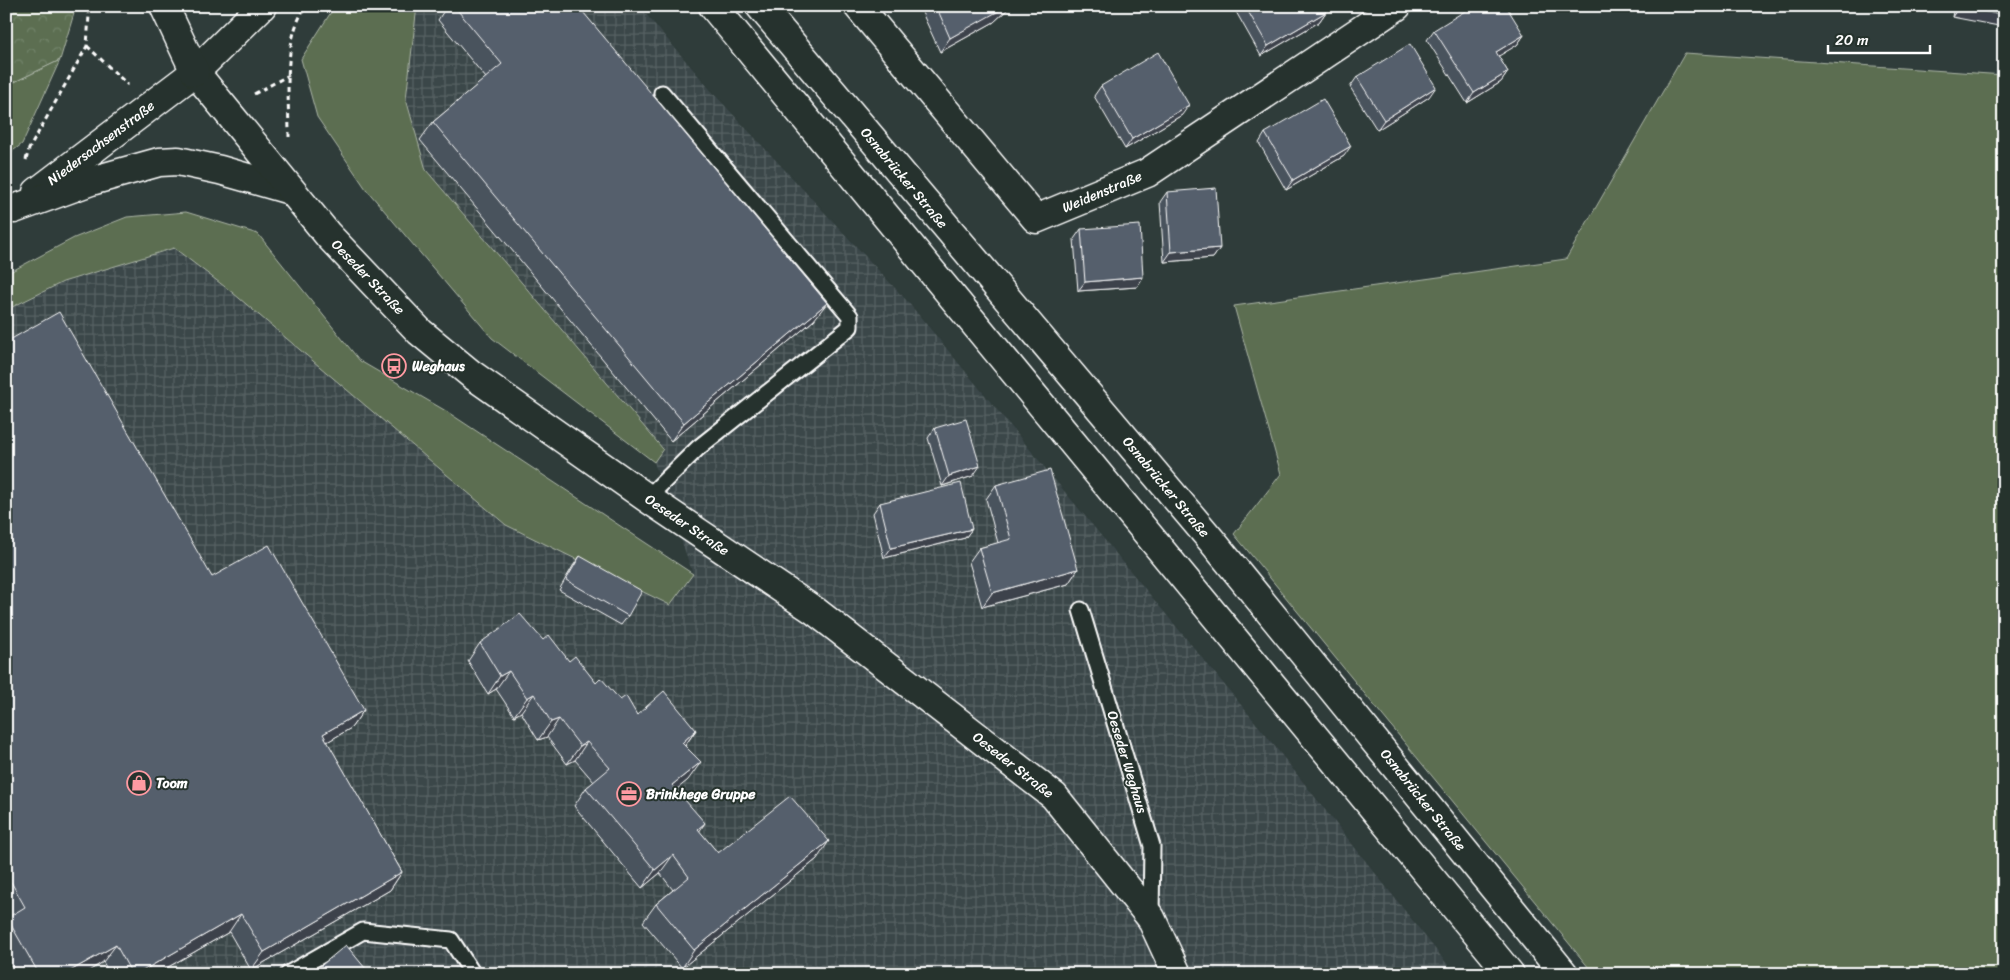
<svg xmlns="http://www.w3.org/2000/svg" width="2010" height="980" font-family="Sriracha,sans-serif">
	<defs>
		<pattern id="industrial-grid" width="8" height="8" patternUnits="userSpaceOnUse" patternTransform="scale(1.25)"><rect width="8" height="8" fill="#3a4649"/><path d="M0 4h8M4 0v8" fill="none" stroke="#586264"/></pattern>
		<pattern id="forest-crowns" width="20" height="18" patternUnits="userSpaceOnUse" patternTransform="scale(1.25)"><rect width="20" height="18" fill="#5b6e51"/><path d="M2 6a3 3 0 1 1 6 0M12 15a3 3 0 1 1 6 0" fill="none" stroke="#74846b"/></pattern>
	</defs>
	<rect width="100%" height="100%" fill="#2f3c3a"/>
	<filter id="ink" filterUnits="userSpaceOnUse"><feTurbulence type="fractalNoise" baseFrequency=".02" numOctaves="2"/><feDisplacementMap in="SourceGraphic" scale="10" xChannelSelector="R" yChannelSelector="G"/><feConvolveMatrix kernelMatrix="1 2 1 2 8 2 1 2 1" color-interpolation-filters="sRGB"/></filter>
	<g filter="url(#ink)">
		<polygon fill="url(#industrial-grid)" points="417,6 639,6 714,94 908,302 1265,734 1455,974 6,974 6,310 63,282 174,248 233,293 693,574 654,462 663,449 426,170 406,99"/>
		<g fill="#5b6e51" stroke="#adb6a8">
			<polygon points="335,6 417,6 406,99 426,170 663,449 654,462 492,338 366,189 317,117 301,59"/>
			<polygon points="1685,53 2004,75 2004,974 1594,974 1234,534 1281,474 1234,306 1566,259"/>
			<polygon points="60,60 22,144 6,156 6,86"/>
			<polygon points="186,212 258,234 360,361 446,411 693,574 670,605 506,525 233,293 174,248 63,282 6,310 6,275 10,272 74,238 127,217"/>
		</g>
		<polygon fill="url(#forest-crowns)" stroke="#adb6a8" points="6,6 73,6 75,10 60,60 6,86"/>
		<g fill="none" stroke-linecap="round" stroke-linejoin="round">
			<g stroke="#fff" stroke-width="19">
				<g id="service">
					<polyline points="647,498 698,448 850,327 850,316 662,93"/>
					<polyline points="1081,610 1152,846 1151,915"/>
					<polyline points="288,974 363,931 451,940 473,974"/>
				</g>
			</g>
			<g stroke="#fff" stroke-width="31">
				<g id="minor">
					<polyline points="858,6 1036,219 1147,173 1397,6"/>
					<polyline points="37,192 195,72"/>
					<polyline points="14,209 91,181 159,162 178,161 220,170 290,190"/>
				</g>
			</g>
			<g stroke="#fff" stroke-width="31">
				<polyline id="tertiary" points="262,6 195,72 328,235 420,332 471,374 647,498 815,611 1054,796 1151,918 1177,974"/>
			</g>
			<g stroke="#fff" stroke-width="31">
				<g id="trunk">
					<polyline points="164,6 195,72"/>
					<polyline points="713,6 1510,974"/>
					<polyline points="760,6 1212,541 1564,974"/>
				</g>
			</g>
			<g stroke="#fff" stroke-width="3" stroke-dasharray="5 4" stroke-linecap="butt">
				<polyline points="87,46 128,85"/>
				<polyline points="254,94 289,75"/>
				<path d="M 289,137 C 289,96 282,41 306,6"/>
				<polyline points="26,160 29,149 87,46 89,15 86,6"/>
			</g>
			<use href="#service" stroke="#26332d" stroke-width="15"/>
			<use href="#minor" stroke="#26332d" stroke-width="28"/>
			<use href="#tertiary" stroke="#26332d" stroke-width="28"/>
			<use href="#trunk" stroke="#26332d" stroke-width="28"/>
		</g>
		<g fill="#49525d" stroke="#fff">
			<polygon points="447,6 578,6 814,320 671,441 420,140 433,122 486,78 438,20"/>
			<polygon points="919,6 1011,6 994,22 940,52"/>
			<polygon points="1237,6 1323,6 1326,12 1319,22 1261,56 1235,10"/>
			<polygon points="1954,6 2004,6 1952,17"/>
			<polygon points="1434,30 1524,35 1517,45 1498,56 1508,72 1501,82 1467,103 1427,40"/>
			<polygon points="1357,77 1429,97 1377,130 1350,87"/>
			<polygon points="1101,86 1182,115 1125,149 1094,96"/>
			<polygon points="1265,133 1344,156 1286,190 1259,143"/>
			<polygon points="1167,192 1220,248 1213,258 1164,262 1160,202"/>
			<polygon points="1081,229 1143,277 1137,287 1078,291 1074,239"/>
			<polygon points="6,342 212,577 364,710 351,728 327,742 402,872 390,890 251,970 229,932 156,974 110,974 103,962 84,974 16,974 6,957 6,918 8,917 6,913"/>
			<polygon points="935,428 973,476 942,486 928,438"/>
			<polygon points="996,485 1078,569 1068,584 982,607 969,562 979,548 998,543 986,499"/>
			<polygon points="880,503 972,529 965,538 884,558 873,513"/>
			<polygon points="580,556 628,616 621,625 559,590 573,566"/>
			<polygon points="543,640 596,683 620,700 637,715 696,730 685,746 688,780 676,789 699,831 718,853 817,859 682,968 643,922 656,904 673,890 660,873 642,888 574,806 586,788 594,782 575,760 567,764 547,737 538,740 521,712 514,716 496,689 488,694 468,661 480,643"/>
		</g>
		<g fill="#3c424c" stroke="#fff">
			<polygon points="1006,6 1011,6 994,22 940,52 950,38"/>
			<polygon points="1959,7 2004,15 2004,27 1952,17"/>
			<polygon points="1326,12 1319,22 1261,56 1268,46"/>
			<polygon points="1524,35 1517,45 1489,62 1496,52"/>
			<polygon points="1508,72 1501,82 1467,103 1474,93"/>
			<polygon points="1436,87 1429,97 1377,130 1384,120"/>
			<polygon points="1189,105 1182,115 1125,149 1132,139"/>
			<polygon points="1351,146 1344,156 1286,190 1293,180"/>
			<polygon points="1220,248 1213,258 1164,262 1171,252"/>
			<polygon points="1143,277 1137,287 1078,291 1085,282"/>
			<polygon points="827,303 814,320 671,441 684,423"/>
			<polygon points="980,466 973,476 942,486 949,476"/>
			<polygon points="972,529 965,538 884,558 891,548"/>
			<polygon points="1078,569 1068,584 982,607 992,593"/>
			<polygon points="509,671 496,689 488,694 500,676"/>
			<polygon points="534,694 521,712 514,716 527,698"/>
			<polygon points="364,710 351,728 310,752 323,734"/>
			<polygon points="559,719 547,737 538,740 551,722"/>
			<polygon points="696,730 683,748 682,743"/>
			<polygon points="587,742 575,760 567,764 580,746"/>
			<polygon points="701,762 688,780 660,803 672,785"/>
			<polygon points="705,823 693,841 698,829"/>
			<polygon points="829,841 817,859 682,968 694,950"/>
			<polygon points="673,855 660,873 642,888 655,870"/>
			<polygon points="402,872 390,890 251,970 264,952"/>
			<polygon points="241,914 229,932 156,974 137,974"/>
			<polygon points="116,945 103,962 84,974 65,974"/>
		</g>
		<g fill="#555f6c" stroke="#fff">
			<polygon points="454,6 578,6 827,303 684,423 433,122 502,64"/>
			<polygon points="936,6 1006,6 1004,8 950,38"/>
			<polygon points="1245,6 1323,6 1326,12 1268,46"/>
			<polygon points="1473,6 1506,6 1524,35 1496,52 1508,72 1474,93 1434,30"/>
			<polygon points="1959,6 2004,6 2004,15 1959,7"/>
			<polygon points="1410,44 1436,87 1384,120 1357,77"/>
			<polygon points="1158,52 1189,105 1132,139 1101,86"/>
			<polygon points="1323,99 1351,146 1293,180 1265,133"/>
			<polygon points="1216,188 1220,248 1171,252 1167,192"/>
			<polygon points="1140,225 1143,277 1085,282 1081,229"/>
			<polygon points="59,312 212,577 269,545 364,710 323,734 402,872 264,952 241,914 137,974 132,974 116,945 65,974 39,974 7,918 25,907 6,873 6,342"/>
			<polygon points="966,419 980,466 949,476 935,428"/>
			<polygon points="1050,470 1078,569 992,593 979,548 1011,539 996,485"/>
			<polygon points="961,483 972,529 891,548 880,503"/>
			<polygon points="580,556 642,591 628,616 566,580"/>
			<polygon points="520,614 543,640 549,635 569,661 575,656 596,683 601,678 620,700 626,696 637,715 664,691 696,730 682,743 701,762 672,785 705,823 698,829 718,853 790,796 829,841 694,950 656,904 689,877 673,855 655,870 586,788 610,768 587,742 580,746 559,719 551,722 534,694 527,698 509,671 500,676 480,643"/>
			<polygon points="346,945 370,974 311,974"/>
		</g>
	</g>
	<defs>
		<g id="bus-ring" transform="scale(1.25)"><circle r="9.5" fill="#26332d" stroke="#ff9aa2" stroke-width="1.5"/><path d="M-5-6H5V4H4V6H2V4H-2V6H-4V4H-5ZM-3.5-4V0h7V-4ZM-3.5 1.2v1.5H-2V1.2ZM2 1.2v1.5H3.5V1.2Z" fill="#ff9aa2"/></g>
		<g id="shop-ring" transform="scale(1.25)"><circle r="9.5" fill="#26332d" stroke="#ff9aa2" stroke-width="1.5"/><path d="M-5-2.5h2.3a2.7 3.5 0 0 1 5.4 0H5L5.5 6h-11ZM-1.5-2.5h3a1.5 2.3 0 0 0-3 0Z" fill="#ff9aa2"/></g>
		<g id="office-ring" transform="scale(1.25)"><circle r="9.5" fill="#26332d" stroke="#ff9aa2" stroke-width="1.5"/><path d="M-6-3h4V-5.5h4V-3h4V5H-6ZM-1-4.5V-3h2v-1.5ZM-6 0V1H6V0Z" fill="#ff9aa2"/></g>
	</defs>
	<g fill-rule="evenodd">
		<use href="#bus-ring" x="394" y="366"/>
		<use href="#shop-ring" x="139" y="783"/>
		<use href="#office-ring" x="629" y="794"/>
	</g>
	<g text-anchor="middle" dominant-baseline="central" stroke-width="4" stroke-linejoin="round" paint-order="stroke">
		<g font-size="14" fill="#fff" stroke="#26332d">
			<text transform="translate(101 143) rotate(-37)">Niedersachsenstraße</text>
			<text transform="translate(904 178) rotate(50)">Osnabrücker Straße</text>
			<text transform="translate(1102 192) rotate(-23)">Weidenstraße</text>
			<text transform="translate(368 277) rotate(46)">Oeseder Straße</text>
			<text transform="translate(1166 487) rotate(50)">Osnabrücker Straße</text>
			<text transform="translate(687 525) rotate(34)">Oeseder Straße</text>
			<text transform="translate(1127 762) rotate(73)">Oeseder Weghaus</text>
			<text transform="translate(1013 765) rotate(38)">Oeseder Straße</text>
			<text transform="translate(1423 800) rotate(51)">Osnabrücker Straße</text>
		</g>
		<g font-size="14" font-weight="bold" fill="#fff" stroke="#26332d" text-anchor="start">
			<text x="412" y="366">Weghaus</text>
			<text x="156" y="783">Toom</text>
			<text x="646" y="794">Brinkhege Gruppe</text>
		</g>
	</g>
	<rect width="2010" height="980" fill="none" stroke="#26332d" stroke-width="25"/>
	<rect x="12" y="12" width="1985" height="955" fill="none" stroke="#fff" stroke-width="2" filter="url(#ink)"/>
	<path d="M1828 45v8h102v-8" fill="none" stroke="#ffffff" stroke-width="2.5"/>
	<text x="1835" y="45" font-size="15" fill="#ffffff" stroke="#26332d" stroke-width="4" paint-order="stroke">20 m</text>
</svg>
